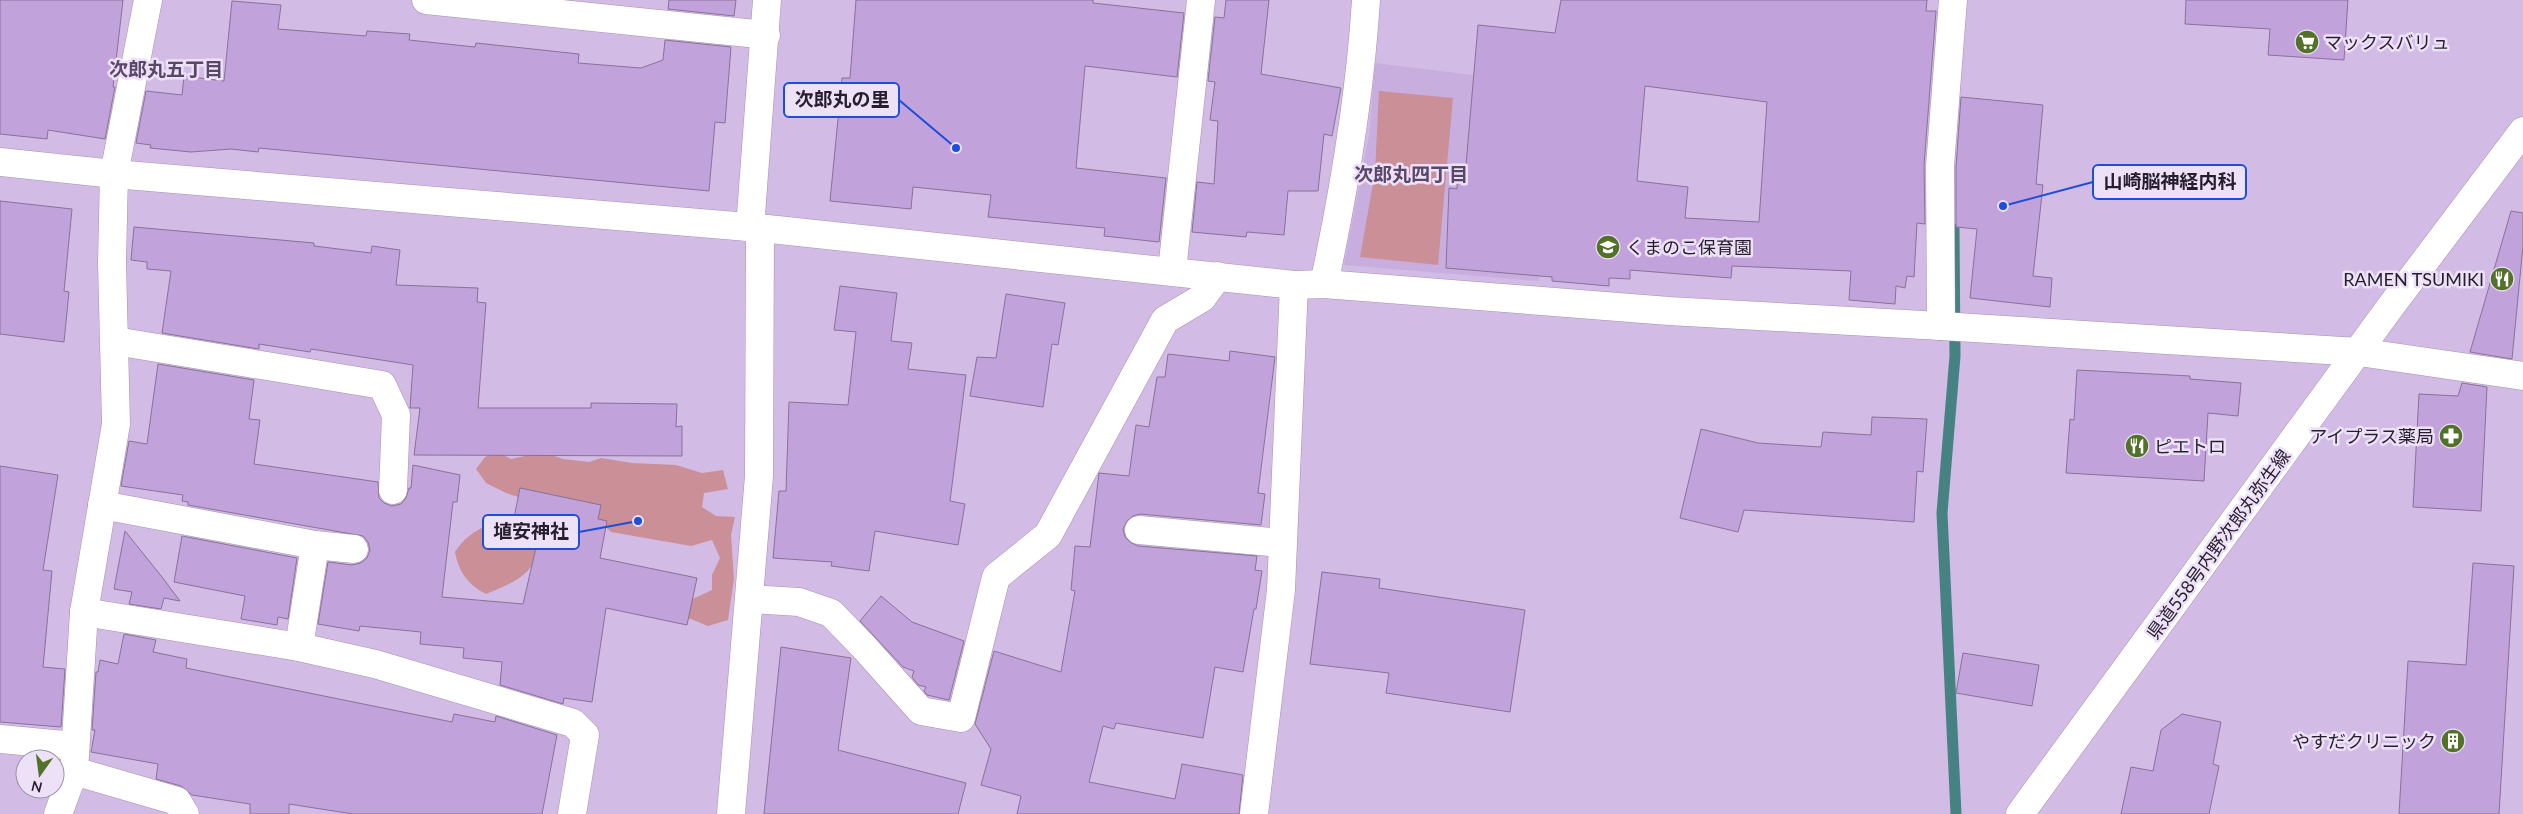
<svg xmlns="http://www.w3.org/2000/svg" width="2523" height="814" font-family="Lato,'Noto Sans JP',sans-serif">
	<rect width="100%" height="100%" fill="#d2bce5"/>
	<polygon fill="#c8aede" points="1375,63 1555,85 1539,281 1344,265 1369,135"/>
	<g fill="#cb8f98">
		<polygon points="1379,91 1453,98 1438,265 1360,257 1375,172"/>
		<polygon points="498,452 511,459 543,452 563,459 589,462 601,458 632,463 676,465 702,473 723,470 728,489 704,493 702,507 716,516 735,517 731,535 734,579 728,620 708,626 686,617 680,605 712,590 712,575 720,558 712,540 691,546 611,532 604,525 506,493 486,483 476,469 485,457"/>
		<path d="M 488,525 C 509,524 524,536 538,551 C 532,577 508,585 486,594 C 467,584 459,572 455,552 C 463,539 474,531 488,525 Z"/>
	</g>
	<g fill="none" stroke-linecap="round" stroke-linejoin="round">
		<polyline stroke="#468282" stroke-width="11" points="1954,229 1955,356 1942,513 1956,814"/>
	</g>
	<g fill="#c2a2db" stroke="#877298" fill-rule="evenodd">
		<polygon points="0,0 123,0 113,87 115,87 105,139 48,130 47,139 0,134"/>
		<polygon points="669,0 736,0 734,16 668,9"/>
		<polygon points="856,0 1093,0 1093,3 1184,13 1177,77 1085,66 1076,168 1166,178 1159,242 1104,236 1105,228 988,217 991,195 913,187 911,209 830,201 842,78 850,78"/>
		<polygon points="1226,0 1269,0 1261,74 1341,88 1332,136 1324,134 1318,191 1288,191 1284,235 1247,232 1246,237 1192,232 1197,182 1214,184 1218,121 1210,120 1215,82 1208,81 1215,17 1224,18"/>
		<path d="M 1561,0 L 1927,0 L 1926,11 L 1936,11 L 1924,165 L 1925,224 L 1917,223 L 1914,277 L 1907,276 L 1905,288 L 1896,286 L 1895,304 L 1849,300 L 1851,271 L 1732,266 L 1731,278 L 1630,270 L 1630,279 L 1609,278 L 1609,286 L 1552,281 L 1552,277 L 1446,268 L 1449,188 L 1457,189 L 1458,176 L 1465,177 L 1478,25 L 1555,33 ZM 1645,86 L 1767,102 L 1759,222 L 1685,218 L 1688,187 L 1637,181 Z"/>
		<polygon points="2186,0 2348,0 2344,60 2268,55 2270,29 2185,24"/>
		<polygon points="232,1 281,5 278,29 366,36 367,31 410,34 409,40 475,47 476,43 579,54 578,63 641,68 663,60 665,40 731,47 725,123 715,122 709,191 259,148 258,152 231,149 191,152 150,148 151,145 136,143 146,91 182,95 184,76 224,81"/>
		<polygon points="1961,97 2043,105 2036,184 2043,185 2033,276 2052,278 2050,307 1970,298 1977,229 1956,227 1956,167"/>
		<polygon points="0,201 72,209 64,291 69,292 64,342 0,334"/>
		<polygon points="2511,211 2523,213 2523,246 2512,359 2470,352"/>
		<polygon points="134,227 314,243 314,246 371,253 372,246 400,250 396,285 478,288 477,302 486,303 478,408 591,408 591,403 677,404 676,427 682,426 682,456 414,455 420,408 410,408 413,365 311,349 310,352 259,344 259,349 162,333 171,271 147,269 147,262 131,260"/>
		<polygon points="840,286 897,293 891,341 912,343 908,369 966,375 950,501 965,504 958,545 875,531 869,571 831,566 832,562 773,558 779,491 786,491 789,402 848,405 856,332 834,330"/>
		<polygon points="1006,294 1065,303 1058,345 1052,344 1043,407 970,396 977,357 996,358"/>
		<polygon points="1230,351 1275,357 1258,493 1265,494 1261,525 1140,514 1133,516 1127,521 1123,529 1125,537 1130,542 1138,546 1257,556 1255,570 1262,571 1256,609 1254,609 1243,672 1215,667 1203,738 1116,723 1114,729 1103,726 1089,782 1175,799 1182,764 1243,775 1239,814 1017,814 1021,796 981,785 991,749 975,724 994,651 1061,672 1075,591 1071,590 1075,546 1090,547 1099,473 1129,476 1136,425 1149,427 1157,377 1165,377 1168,354 1229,361"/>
		<polygon points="158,364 254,380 249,419 260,420 254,464 378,482 379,498 384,503 392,506 401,504 406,498 409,488 411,488 413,465 460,475 457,502 453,502 442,597 523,604 538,539 511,533 520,488 601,505 598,519 607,521 600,558 697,578 687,625 606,608 592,702 564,698 563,704 500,685 502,662 463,658 464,648 420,644 421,632 360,626 359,631 318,624 328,562 352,565 361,563 367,558 370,550 368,542 363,536 188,505 188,502 182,501 183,495 121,486 129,441 147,444"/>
		<polygon points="2077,370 2190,376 2190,379 2241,383 2238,416 2208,413 2204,481 2066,473 2070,419 2074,420"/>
		<polygon points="2462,383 2487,387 2481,511 2413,507 2419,394 2458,396"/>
		<polygon points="1872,417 1927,419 1923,472 1917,471 1914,522 1744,510 1738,532 1680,518 1701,429 1758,443 1821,447 1823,432 1871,435"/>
		<polygon points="0,466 58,475 43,570 52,571 43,667 65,669 61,727 0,722"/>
		<polygon points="125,531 162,577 180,601 164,598 161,609 129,604 132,592 114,589"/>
		<polygon points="182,536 297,558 288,619 278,617 277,625 241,619 245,596 174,582"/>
		<polygon points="2473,563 2514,566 2499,814 2399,814 2408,661 2466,665"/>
		<polygon points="1322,572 1380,579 1379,588 1525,610 1510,712 1386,693 1389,673 1310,664"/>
		<polygon points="881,596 912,622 964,641 949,700 927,695 924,691 926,687 918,685 912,677 914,671 903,667 860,621"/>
		<polygon points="124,634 156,640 153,652 187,659 186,668 452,722 454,714 495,722 496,716 557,735 542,814 353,814 289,804 289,814 250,814 250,804 192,795 181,786 156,779 158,764 91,752 95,730 92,730 96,672 98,672 100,660 118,664"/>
		<polygon points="781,647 851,658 838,750 966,783 958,814 764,814"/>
		<polygon points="1963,653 2039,665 2032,706 1956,693"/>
		<polygon points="2182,714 2221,722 2213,764 2219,766 2209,814 2121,814 2131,767 2153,771 2161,730"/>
	</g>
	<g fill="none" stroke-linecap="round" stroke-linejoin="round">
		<g stroke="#a58fb6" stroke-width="29">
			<g id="street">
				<polyline points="426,0 766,35"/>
				<polyline points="0,162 114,174 760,228 1294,285 1324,284 1669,311 1941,326 1940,166 1953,0"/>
				<polyline points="750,228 767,0"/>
				<polyline points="1172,271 1201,0"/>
				<path d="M 1324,284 C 1344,191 1360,95 1366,0"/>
				<polyline points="115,341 382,385 396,415 393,490"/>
				<polyline points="2359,352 2523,376"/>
				<polyline points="102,505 315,545 354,549"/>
				<polyline points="1139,530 1282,543"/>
				<polyline points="750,599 799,602 831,613 864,647 921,711 961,718 996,577 1048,535 1165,320 1202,298 1218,276"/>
				<polyline points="84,612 299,647 375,664 573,723 585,735 572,814"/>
				<polyline points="299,647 315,545"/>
				<polyline points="0,739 75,746"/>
				<polyline points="74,771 177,801 185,814"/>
				<polyline points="58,814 74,771 84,612 116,424 112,263 114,174 148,0"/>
				<polyline points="731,814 759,476 760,228"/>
				<polyline points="1254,814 1281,590 1294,285"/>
			</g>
		</g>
		<g stroke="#a58fb6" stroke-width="29">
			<g id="secondary">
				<polyline points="1941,326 2359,352"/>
				<polyline points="2020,814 2391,306 2523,131"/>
			</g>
		</g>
		<use href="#street" stroke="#fff" stroke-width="28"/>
		<use href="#secondary" stroke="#fff" stroke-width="28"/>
	</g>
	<defs>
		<g id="supermarket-disc" transform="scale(1.25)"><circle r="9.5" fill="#517228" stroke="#ede1f7"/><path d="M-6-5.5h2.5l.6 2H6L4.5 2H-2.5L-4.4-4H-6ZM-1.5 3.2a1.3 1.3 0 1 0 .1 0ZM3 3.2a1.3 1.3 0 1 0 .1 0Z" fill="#fff"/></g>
		<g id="school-disc" transform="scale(1.25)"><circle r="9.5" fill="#517228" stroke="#ede1f7"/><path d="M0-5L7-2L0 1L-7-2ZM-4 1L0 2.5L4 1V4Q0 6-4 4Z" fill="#fff"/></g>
		<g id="restaurant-disc" transform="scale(1.25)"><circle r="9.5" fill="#517228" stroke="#ede1f7"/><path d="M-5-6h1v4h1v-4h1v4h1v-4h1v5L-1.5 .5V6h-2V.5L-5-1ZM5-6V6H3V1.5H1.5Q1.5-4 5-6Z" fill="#fff"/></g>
		<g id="pharmacy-disc" transform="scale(1.25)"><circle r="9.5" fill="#517228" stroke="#ede1f7"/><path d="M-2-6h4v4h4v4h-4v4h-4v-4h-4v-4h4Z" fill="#fff"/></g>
		<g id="building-disc" transform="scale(1.25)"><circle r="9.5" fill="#517228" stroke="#ede1f7"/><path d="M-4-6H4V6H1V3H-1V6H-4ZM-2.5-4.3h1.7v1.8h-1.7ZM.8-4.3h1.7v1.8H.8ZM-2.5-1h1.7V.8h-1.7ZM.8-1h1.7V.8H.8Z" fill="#fff"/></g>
	</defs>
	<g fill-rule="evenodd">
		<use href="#supermarket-disc" x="2307" y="42"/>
		<use href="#school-disc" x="1608" y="247"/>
		<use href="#restaurant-disc" x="2502" y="279"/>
		<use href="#pharmacy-disc" x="2451" y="436"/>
		<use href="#restaurant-disc" x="2137" y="446"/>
		<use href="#building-disc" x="2453" y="741"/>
	</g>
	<g text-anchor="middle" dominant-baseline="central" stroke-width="5" stroke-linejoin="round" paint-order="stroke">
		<g font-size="18" fill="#261e2d" stroke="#ede1f7" text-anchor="start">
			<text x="2324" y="42">マックスバリュ</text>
			<text x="1626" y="247">くまのこ保育園</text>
			<text x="2484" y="279" text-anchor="end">RAMEN TSUMIKI</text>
			<text x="2434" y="436" text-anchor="end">アイプラス薬局</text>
			<text x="2154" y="446">ピエトロ</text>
			<text x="2436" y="741" text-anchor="end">やすだクリニック</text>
		</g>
		<g font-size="18" fill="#261e2d" stroke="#ede1f7">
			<text transform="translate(2218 544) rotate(-54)">県道558号内野次郎丸弥生線</text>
		</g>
		<g font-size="19" font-weight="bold" fill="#5a4669" stroke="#ede1f7">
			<text x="166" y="68">次郎丸五丁目</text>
			<text x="1411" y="173">次郎丸四丁目</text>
		</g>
	</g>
	<path fill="none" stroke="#1d4ed8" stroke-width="2" d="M956 148L899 100M2003 206L2093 182M638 521L579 532"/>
	<g fill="#1d4ed8" stroke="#ede1f7" stroke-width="2">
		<circle cx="956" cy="148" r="5"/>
		<circle cx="2003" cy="206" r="5"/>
		<circle cx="638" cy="521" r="5"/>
	</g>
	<g fill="#ede1f7" stroke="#1d4ed8" stroke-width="2">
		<rect x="784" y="83" width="115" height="34" rx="5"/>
		<rect x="2093" y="165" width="153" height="34" rx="5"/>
		<rect x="483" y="515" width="96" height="34" rx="5"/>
	</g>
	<g font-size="19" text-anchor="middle" font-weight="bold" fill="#261e2d">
		<text x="842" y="106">次郎丸の里</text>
		<text x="2170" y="188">山崎脳神経内科</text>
		<text x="531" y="538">埴安神社</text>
	</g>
	<g transform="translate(40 774) rotate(194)"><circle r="24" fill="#ede1f7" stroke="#9d93a6"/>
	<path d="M0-4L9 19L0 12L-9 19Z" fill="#517228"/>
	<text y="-8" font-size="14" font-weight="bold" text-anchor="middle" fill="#261e2d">N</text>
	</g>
</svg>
